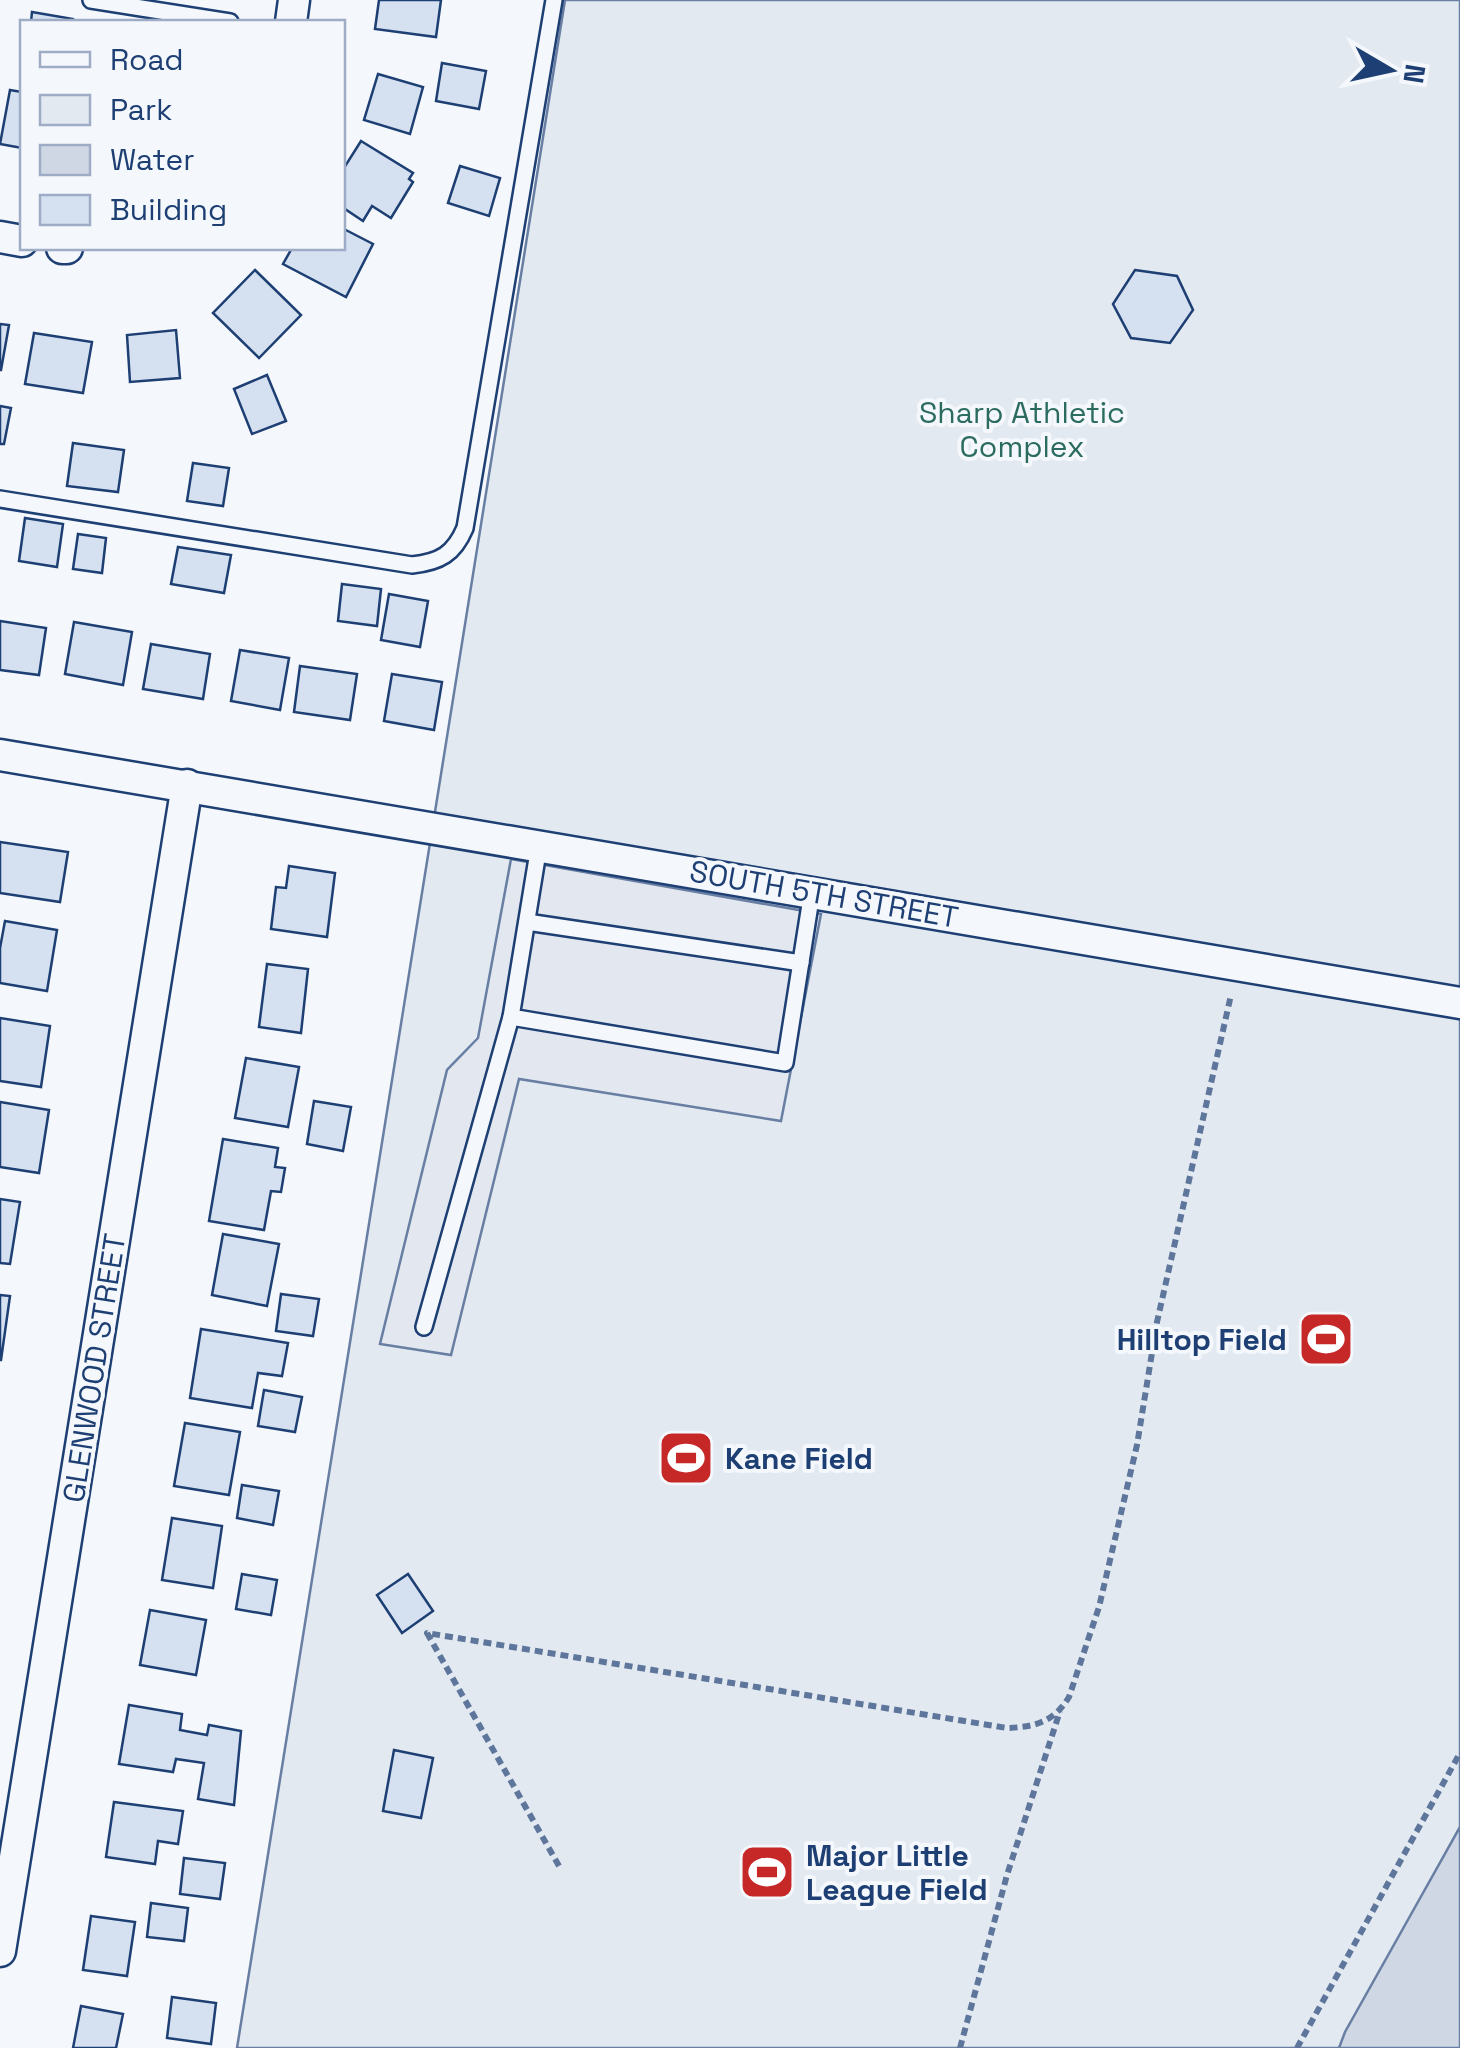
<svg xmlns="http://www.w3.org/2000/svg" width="1460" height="2048" font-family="'Space Grotesk',sans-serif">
	<rect width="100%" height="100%" fill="#f4f7fb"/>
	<polygon fill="#e3e9f0" stroke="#687fa3" stroke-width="2.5" points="565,0 1460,0 1460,1827 1339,2048 237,2048"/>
	<polygon fill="#e3e8f0" stroke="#687fa3" stroke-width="2.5" points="511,859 821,914 781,1121 519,1079 451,1355 380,1344 447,1070 478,1038"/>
	<polygon fill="#cfd7e4" stroke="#687fa3" stroke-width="2.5" points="1460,1827 1460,2048 1339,2048 1345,2032"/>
	<g fill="#d5e0f0" stroke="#1d3f73" stroke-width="2.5">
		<polygon points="379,0 441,0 436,37 375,29"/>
		<polygon points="32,12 73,19 73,22 31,22"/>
		<polygon points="442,63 486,71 479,109 436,101"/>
		<polygon points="378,74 423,87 410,134 364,120"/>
		<polygon points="10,90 22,92 22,148 0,144"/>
		<polygon points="361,141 413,173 409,179 413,182 391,218 372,206 363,221 342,207 342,171"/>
		<polygon points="460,166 500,178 489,216 448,203"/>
		<polygon points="342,228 373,244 346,297 283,264 292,248 342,248"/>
		<polygon points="255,270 301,315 259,358 213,313"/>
		<polygon points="1135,270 1177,276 1193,310 1170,343 1131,338 1113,304"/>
		<polygon points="0,324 9,325 1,370 0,370"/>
		<polygon points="176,330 180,378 130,382 127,335"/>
		<polygon points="34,333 92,342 83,393 25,384"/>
		<polygon points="267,375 286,421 252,434 234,389"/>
		<polygon points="0,406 11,408 4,444 0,444"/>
		<polygon points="73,443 124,450 118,492 67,486"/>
		<polygon points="193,463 229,468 223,506 187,501"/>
		<polygon points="25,518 63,524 57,567 19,561"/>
		<polygon points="78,534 106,538 102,573 73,569"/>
		<polygon points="178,547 231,555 224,593 171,584"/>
		<polygon points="342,584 381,589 377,626 338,621"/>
		<polygon points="389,594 428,601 420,647 381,640"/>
		<polygon points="0,621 46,628 39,675 0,670"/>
		<polygon points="74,622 132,632 123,685 65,674"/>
		<polygon points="151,644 210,654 203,699 143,689"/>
		<polygon points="240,650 289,658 280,710 231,701"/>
		<polygon points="300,666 357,674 350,720 294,712"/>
		<polygon points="392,674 442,682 434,730 384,721"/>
		<polygon points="0,842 68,852 60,902 0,893"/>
		<polygon points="289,866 335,873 327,937 271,929 276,887 286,888"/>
		<polygon points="5,921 57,930 47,991 0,983 0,948"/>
		<polygon points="267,964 308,969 301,1033 259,1027"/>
		<polygon points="0,1018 50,1026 41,1087 0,1081"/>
		<polygon points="246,1058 299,1067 288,1127 235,1118"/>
		<polygon points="314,1101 351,1107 343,1151 307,1144"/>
		<polygon points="0,1102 49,1110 39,1173 0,1167"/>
		<polygon points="223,1139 278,1148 275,1167 285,1168 281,1192 271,1191 264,1230 209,1221"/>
		<polygon points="0,1199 20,1202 10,1264 0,1263"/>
		<polygon points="223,1234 279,1244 267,1306 212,1295"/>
		<polygon points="281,1294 319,1299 313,1336 276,1331"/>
		<polygon points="0,1295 10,1296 1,1360 0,1360"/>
		<polygon points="201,1329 288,1343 282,1376 258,1373 252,1408 190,1398"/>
		<polygon points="264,1390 302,1397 295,1432 258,1426"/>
		<polygon points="185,1423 240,1432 229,1495 174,1486"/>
		<polygon points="242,1485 279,1491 273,1525 237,1518"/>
		<polygon points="172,1518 222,1526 213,1588 162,1580"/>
		<polygon points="242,1574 277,1580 271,1615 236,1609"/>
		<polygon points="408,1574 433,1611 402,1633 377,1595"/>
		<polygon points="150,1610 206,1620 196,1675 140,1665"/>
		<polygon points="129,1705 182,1714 180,1730 207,1735 209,1725 241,1731 234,1805 198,1799 204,1763 176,1759 173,1772 119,1764"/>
		<polygon points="394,1750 433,1758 421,1818 383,1811"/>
		<polygon points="114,1802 183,1811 178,1844 158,1841 155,1864 106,1857"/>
		<polygon points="184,1858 225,1863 220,1899 180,1894"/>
		<polygon points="151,1903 188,1908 184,1941 147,1937"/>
		<polygon points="91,1916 135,1922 127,1976 83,1970"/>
		<polygon points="172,1997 216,2003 211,2044 167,2038"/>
		<polygon points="81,2006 123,2014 116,2048 73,2048"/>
	</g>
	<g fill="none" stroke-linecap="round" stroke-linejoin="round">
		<g stroke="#1d3f73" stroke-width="20">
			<g id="service">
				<polyline points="91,0 230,22"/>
				<path d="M 0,499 L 412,565 C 440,562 454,554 465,528 L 554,0"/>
				<polyline points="539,846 511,1017 785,1063 812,892"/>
				<polyline points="527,922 801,963"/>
				<polyline points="424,1327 511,1017"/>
			</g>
		</g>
		<g stroke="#1d3f73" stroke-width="35">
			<g id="minor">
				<polyline points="291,22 294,0"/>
				<polyline points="0,237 22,241"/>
				<polyline points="62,248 67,248"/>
				<polyline points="0,755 1460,1003"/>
				<polyline points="0,1951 187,785"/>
			</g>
		</g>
		<g stroke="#5e769c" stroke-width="6" stroke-dasharray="8 5" stroke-linecap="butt">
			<path d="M 559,1866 L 427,1633 L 1007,1728 C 1035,1727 1054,1722 1069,1697 L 1099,1607 L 1137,1445 L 1157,1322 L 1231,995"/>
			<polyline points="960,2048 1007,1875 1060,1711"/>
			<polyline points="1297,2048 1460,1753"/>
		</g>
		<use href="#service" stroke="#f4f7fb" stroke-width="15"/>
		<use href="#minor" stroke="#f4f7fb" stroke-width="30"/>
	</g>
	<defs>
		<g id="stadium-square" transform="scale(2.875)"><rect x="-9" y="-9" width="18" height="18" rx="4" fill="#c62828" stroke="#f4f7fb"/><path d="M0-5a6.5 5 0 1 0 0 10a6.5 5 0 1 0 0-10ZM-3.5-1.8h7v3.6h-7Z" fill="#fff"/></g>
	</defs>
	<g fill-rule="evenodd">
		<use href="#stadium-square" x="1326" y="1339"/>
		<use href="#stadium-square" x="686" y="1458"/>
		<use href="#stadium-square" x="767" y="1872"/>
	</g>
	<g text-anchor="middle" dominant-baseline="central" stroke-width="8" stroke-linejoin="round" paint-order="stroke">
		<g font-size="30" fill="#2c6c60" stroke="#f4f7fb">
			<text x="1022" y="412">Sharp Athletic<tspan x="1022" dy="34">Complex</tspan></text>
		</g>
		<g font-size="30" fill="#1d3f73" stroke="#f4f7fb">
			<text transform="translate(824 894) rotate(10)">SOUTH 5TH STREET</text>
			<text transform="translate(94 1368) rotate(-81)">GLENWOOD STREET</text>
		</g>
		<g font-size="30" font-weight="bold" fill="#1d3f73" stroke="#f4f7fb" text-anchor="start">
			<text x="1287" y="1339" text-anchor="end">Hilltop Field</text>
			<text x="725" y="1458">Kane Field</text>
			<text x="806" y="1855">Major Little<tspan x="806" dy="34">League Field</tspan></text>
		</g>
	</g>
	<rect x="20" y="20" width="325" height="230" fill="#f4f7fb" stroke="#9eadc5" stroke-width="2.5"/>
	<rect x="40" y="52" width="50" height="15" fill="#f4f7fb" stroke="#9eadc5" stroke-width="2.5"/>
	<text x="110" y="70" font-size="30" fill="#1d3f73">Road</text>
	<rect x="40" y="95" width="50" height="30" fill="#e3e9f0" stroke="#9eadc5" stroke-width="2.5"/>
	<text x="110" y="120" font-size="30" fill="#1d3f73">Park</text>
	<rect x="40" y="145" width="50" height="30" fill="#cfd7e4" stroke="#9eadc5" stroke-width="2.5"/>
	<text x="110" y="170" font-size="30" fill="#1d3f73">Water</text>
	<rect x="40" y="195" width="50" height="30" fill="#d5e0f0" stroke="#9eadc5" stroke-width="2.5"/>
	<text x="110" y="220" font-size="30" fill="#1d3f73">Building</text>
	<g transform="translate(1390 70) rotate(99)" stroke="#f4f7fb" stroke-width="8" paint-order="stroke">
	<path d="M0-8L18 38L0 25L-18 38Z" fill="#1d3f73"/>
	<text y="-15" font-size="28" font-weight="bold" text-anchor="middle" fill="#1d3f73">N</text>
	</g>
</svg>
